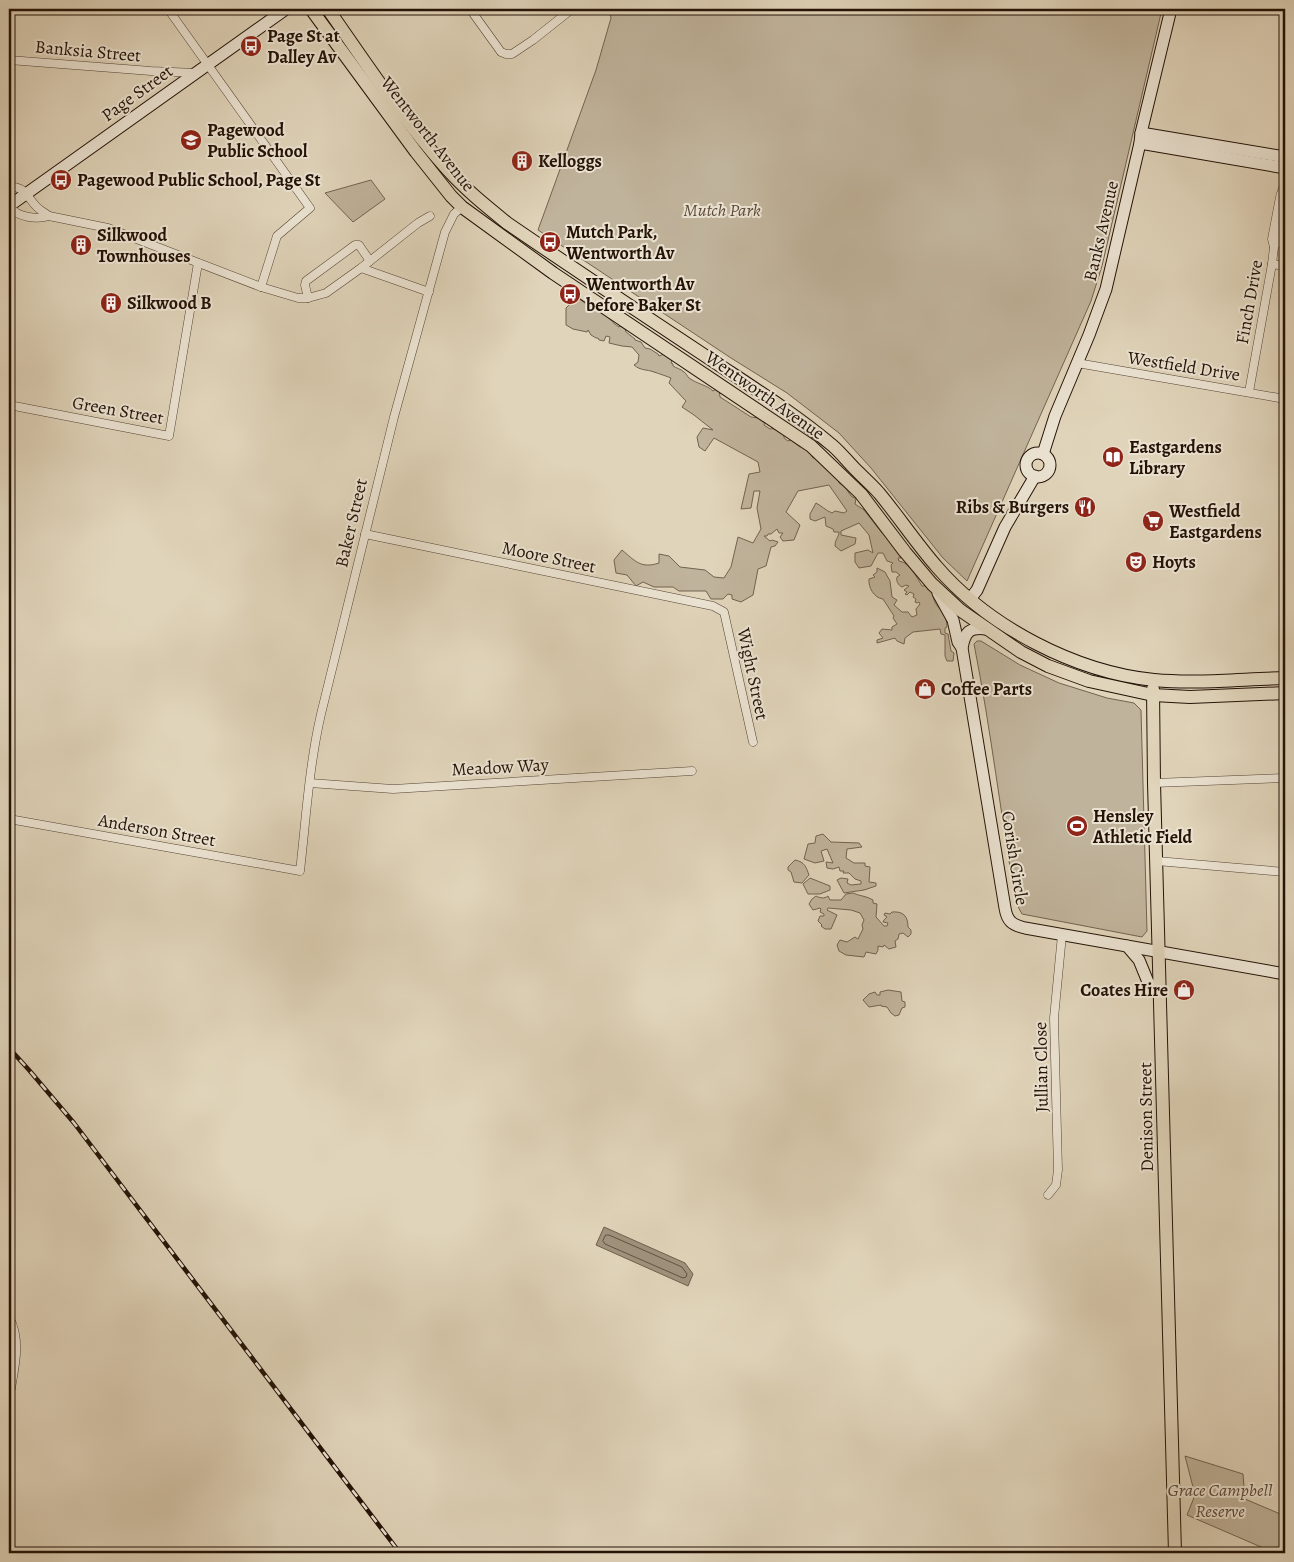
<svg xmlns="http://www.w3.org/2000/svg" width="1294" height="1562" font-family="Alegreya,serif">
	<rect width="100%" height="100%" fill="#e0d4ba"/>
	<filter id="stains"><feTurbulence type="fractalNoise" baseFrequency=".004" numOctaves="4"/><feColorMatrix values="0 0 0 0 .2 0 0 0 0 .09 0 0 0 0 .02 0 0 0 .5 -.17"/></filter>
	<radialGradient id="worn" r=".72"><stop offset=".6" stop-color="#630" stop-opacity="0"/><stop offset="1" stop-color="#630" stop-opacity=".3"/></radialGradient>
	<g fill="#c0b39b" stroke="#726250">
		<polygon points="609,9 1162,9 1102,266 1091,301 967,581 943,558 871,468 839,433 787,393 731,358 538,230 596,70 611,18"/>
		<polygon points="371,180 385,199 353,222 325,193"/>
		<path d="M 577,297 L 586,304 L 587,307 L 591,310 L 593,309 L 599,312 L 601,311 C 608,316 611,322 619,327 L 620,326 L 625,329 L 626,332 L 635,339 L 635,340 L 641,342 L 645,348 L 650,349 L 658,354 L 659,356 L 664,354 L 673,358 L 671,363 L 673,364 L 673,366 C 676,368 681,369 684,372 C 686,373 687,376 689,378 C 697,384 707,385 713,391 L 716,389 L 719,390 L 720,397 L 751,417 L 765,419 L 764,425 L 770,429 C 775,427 778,433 784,434 L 784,438 L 788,441 L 791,440 L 800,447 L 804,445 L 811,453 L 811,455 L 813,458 L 817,458 L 839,480 L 839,483 L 845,487 L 851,496 L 856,499 L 855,504 L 864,510 L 882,533 L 884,532 L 887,533 L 887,538 L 901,558 L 898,558 L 899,561 C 911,563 916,577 922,586 L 928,586 L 928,590 L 930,589 L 936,592 L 933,596 C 936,611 946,608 947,627 L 945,628 L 945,633 L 948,634 L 951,651 L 954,653 L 953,661 L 947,661 L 945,656 L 945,635 L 941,634 L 940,629 L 913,632 L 905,638 L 904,644 L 897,641 L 895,638 L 877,643 L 877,640 L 883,638 L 879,633 L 882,629 L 892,630 L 892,627 L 897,624 L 893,618 L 894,616 L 883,599 C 874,598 868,587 869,579 L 875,577 L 873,575 L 877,572 L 877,568 L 885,572 L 890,581 L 892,597 L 897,600 L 894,605 L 902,612 L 908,612 L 912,617 L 917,615 L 916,609 L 920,604 L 919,602 L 917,603 L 915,602 L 916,599 L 913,597 L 914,594 L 910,592 L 907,595 L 905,594 L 907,592 L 904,590 L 909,586 L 906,585 L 902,587 C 898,585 896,581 897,577 L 900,575 L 896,572 L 892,572 L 891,565 L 893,563 L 887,561 L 883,553 L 878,553 L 871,566 L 859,568 L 855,562 L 855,553 L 868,550 L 873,553 L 869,535 L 859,523 L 841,531 L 841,535 L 856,538 L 855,544 L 841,551 L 835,546 C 835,539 839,537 839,532 L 834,532 L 833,529 L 826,526 L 825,517 L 815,521 L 810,519 L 810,514 L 816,503 C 822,506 825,510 832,513 L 835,511 L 844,513 L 847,511 L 829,485 L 798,491 L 786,512 L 800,525 L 794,540 L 783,541 L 780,537 L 783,533 L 779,533 L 777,529 L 771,534 L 768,534 L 767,536 L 764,536 L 770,541 L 772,540 L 778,542 L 775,546 L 771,547 L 766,566 L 758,569 L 753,595 L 741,602 L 732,599 L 732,595 L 728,594 L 723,599 L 711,599 L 706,591 L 679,591 L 673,587 L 654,587 L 643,582 L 636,586 L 627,575 L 616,573 L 614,560 L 622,550 C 635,561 641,569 659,563 L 659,554 L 669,556 L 680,567 L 705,570 L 714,577 L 724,578 L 731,567 L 738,537 L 753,543 L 761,529 L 757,508 L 760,491 L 754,491 L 751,508 L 741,509 L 749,474 L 760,472 L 758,462 L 714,438 L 705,451 L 699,447 L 697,437 L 703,428 L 713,430 L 694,415 L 682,407 L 686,401 L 669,383 L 671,378 C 666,376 660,374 654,372 C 646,369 641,371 634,365 L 638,362 L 639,355 L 632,347 L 622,346 L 609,343 L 610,337 L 606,336 L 604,341 L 599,340 L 598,338 L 596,338 L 591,335 L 588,330 L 587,332 L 573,329 L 566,325 L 566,308 L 570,304 L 572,299 Z"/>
		<path d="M 977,641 L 981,641 L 1020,665 L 1059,683 L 1107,698 L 1134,703 L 1141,710 L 1147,931 L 1142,937 L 1022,914 L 1016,903 C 1001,817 991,730 974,644 Z"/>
		<polygon points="823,834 831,842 859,843 862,847 847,849 846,858 854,863 865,863 865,866 870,867 869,882 876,883 876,886 864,890 844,893 837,880 841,878 848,879 847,883 851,885 861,884 861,881 855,879 849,873 843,873 844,871 840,871 839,867 833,869 827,868 826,862 833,863 827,849 821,851 824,861 815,863 804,859 808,844 815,843 816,836"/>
		<path d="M 795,860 C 805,862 806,867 809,875 L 802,883 L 794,882 L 791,872 L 788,870 L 788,867 Z"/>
		<polygon points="810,878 830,886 830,890 820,894 808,894 803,884"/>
		<path d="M 853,893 C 859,896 867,896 873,900 L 873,903 L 877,904 L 876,917 L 884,926 L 887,926 L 888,923 L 883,922 L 884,920 L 887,917 L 884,915 L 885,913 L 890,914 L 892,912 C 903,911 908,916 908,927 L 911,930 L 911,934 L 908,937 L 903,933 L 899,934 L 898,939 L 895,941 L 896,947 L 889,949 L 884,945 L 883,947 L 878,946 L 878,950 L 876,954 L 866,952 L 864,957 L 846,955 L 839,951 L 837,945 L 840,940 L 847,942 L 855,937 L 858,939 L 863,929 L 862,925 L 864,920 L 860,913 L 851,910 L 828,908 L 827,910 L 837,915 L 831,929 L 825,929 L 821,926 L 822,925 L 818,921 L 820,916 L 824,916 L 824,914 L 820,912 L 821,909 L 820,908 L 813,910 L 809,904 L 812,899 L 816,896 C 820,898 824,899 828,896 L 830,900 L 841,900 L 846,894 Z"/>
		<polygon points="888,990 901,992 902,1001 905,1002 905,1007 902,1008 899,1015 895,1016 891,1013 887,1007 881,1006 881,1005 869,1007 863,1000 869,994 875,992 877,995 880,995 880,992"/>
		<polygon points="1185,1456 1243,1474 1245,1499 1285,1516 1285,1553 1268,1553 1268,1550 1187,1515 1195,1495"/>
	</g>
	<polygon fill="#a0927d" stroke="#6e5f4d" points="604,1227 685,1263 693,1274 688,1286 596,1245"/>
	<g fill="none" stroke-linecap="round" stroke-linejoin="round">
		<polygon stroke="#625242" stroke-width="1" points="606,1235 609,1235 682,1267 687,1274 686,1277 683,1278 605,1244 603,1241"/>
		<g stroke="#534233" stroke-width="9">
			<g id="street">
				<polyline points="168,9 310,208 277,236 261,287"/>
				<polyline points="470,9 501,52 506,54 512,54 533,40 572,9"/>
				<polyline points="9,60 151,71 195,73"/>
				<path d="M 9,186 C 26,188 25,194 35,205 C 39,210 44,212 49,216"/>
				<path d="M 9,207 C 18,217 36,220 49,216 L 108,228 L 261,287 L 298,298 L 308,298 L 326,293 L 361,268 L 418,223 L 430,216"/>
				<polyline points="1274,247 1278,240 1285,199"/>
				<polyline points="1272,264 1285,266"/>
				<polyline points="361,268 429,292"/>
				<polyline points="308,298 305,285 306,281 355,245 359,245 370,261"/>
				<polyline points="1077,363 1285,399"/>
				<path d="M 1249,392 L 1272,264 L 1274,247 L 1272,239 L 1280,197 C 1281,191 1284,188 1285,182"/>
				<polyline points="9,405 169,436 198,263"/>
				<polyline points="365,534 713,606 724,612 753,742"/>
				<polyline points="310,783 393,789 692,771"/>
				<polyline points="1154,783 1285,778"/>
				<path d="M 9,819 L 300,871 C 306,819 309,766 321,714 L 394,417 L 445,232 L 454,214 L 462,207"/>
				<polyline points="1157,861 1285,872"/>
				<polyline points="1048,1195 1056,1185 1058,1170 1054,1018 1062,935"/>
				<path d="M 9,1317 C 23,1342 13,1373 9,1400"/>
			</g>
		</g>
		<g stroke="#241206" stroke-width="13">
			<g id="secondary">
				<polyline points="1141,133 1285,157"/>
				<polyline points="1140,143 1285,168"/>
				<polyline points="9,206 286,9"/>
				<circle cx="1038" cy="465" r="12"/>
				<polyline points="1043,454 1055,416 1089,335 1106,289 1140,143 1141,133 1171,9"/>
				<polyline points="938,593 953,620 958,642 962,648"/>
				<polyline points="970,599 977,590 1005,527 1035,476"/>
				<path d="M 986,629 C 969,627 965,632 962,648 L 1005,908 C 1007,921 1012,925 1025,928 L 1285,974"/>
				<polyline points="1127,946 1139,960 1148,982 1160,996"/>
			</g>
		</g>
		<g stroke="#241206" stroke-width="14">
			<g id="primary">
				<polyline points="311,9 416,152 451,196 462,207 553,273 811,446 861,494 905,552 932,584 960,610 1021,652 1048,666 1089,681 1153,695 1190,697 1285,693"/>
				<path d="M 328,9 C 365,62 404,121 447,169 C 465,189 486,206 507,223 C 574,269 642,314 710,359 C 752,387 795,414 833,446 C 841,453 848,462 856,470 C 863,477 872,485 879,493 C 899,517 916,543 937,567 C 989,627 1075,672 1154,680 C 1197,684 1242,679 1285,678"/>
				<polyline points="1153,689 1154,783 1175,1553"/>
			</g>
		</g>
		<use href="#street" stroke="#ebe3d2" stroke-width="8"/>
		<use href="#secondary" stroke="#ebe3d2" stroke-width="11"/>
		<use href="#primary" stroke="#e0d4ba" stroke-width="12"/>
		<g stroke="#241206" stroke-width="4.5">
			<polyline id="rail" points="9,1048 29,1070 74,1123 400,1553"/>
		</g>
		<use href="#rail" stroke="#ebe3d2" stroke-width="2.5" stroke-dasharray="8" stroke-linecap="butt"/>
	</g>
	<defs>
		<g id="bus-disc" transform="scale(1.125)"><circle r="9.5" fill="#8f2418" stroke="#ebe3d2"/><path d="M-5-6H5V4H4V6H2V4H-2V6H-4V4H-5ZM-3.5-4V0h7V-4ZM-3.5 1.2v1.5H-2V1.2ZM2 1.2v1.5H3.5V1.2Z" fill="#fff"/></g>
		<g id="school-disc" transform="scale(1.125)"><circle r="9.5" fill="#8f2418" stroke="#ebe3d2"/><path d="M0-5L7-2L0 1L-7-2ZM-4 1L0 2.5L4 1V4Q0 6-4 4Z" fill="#fff"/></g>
		<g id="building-disc" transform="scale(1.125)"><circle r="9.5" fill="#8f2418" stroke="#ebe3d2"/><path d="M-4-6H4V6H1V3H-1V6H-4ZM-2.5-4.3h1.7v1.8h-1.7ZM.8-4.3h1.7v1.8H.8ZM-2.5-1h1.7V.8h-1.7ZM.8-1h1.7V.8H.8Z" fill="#fff"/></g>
		<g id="library-disc" transform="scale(1.125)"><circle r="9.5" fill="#8f2418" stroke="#ebe3d2"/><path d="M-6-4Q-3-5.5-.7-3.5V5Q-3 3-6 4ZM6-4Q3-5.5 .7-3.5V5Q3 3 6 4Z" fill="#fff"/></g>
		<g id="restaurant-disc" transform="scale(1.125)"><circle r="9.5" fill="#8f2418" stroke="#ebe3d2"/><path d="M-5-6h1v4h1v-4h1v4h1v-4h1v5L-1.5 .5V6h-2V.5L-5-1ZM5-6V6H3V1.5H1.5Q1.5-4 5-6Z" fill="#fff"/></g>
		<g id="supermarket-disc" transform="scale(1.125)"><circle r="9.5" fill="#8f2418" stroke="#ebe3d2"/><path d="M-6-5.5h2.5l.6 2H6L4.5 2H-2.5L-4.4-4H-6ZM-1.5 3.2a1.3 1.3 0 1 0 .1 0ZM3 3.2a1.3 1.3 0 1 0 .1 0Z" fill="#fff"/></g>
		<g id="theatre-disc" transform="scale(1.125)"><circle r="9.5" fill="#8f2418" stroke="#ebe3d2"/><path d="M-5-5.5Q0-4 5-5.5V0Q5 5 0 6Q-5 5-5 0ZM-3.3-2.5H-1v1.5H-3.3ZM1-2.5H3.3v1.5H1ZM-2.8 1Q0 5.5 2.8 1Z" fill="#fff"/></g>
		<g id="shop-disc" transform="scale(1.125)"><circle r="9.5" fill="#8f2418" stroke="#ebe3d2"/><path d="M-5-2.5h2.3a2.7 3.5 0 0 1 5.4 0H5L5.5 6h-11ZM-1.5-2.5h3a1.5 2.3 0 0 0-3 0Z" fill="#fff"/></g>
		<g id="stadium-disc" transform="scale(1.125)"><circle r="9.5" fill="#8f2418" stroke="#ebe3d2"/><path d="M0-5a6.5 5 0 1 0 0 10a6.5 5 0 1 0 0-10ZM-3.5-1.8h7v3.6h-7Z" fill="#fff"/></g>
	</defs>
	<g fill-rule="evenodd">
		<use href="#bus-disc" x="251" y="46"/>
		<use href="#school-disc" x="191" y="140"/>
		<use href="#building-disc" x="522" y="161"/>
		<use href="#bus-disc" x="61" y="180"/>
		<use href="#bus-disc" x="550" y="242"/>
		<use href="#building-disc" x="81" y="245"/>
		<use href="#bus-disc" x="570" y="294"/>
		<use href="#building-disc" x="111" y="303"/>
		<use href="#library-disc" x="1113" y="457"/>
		<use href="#restaurant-disc" x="1085" y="507"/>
		<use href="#supermarket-disc" x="1153" y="521"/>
		<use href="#theatre-disc" x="1136" y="562"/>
		<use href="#shop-disc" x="925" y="689"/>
		<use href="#stadium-disc" x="1077" y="826"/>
		<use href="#shop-disc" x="1184" y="990"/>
	</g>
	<g text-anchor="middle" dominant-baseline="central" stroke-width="4" stroke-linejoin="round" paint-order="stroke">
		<g font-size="18" font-weight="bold" fill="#241206" stroke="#ebe3d2" text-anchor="start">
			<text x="267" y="36">Page St at<tspan x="267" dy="21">Dalley Av</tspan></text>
			<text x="207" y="130">Pagewood<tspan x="207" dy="21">Public School</tspan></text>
			<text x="538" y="161">Kelloggs</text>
			<text x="77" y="180">Pagewood Public School, Page St</text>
			<text x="566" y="232">Mutch Park,<tspan x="566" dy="21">Wentworth Av</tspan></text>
			<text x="97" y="235">Silkwood<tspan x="97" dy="21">Townhouses</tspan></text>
			<text x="586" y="284">Wentworth Av<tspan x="586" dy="21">before Baker St</tspan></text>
			<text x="127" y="303">Silkwood B</text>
			<text x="1129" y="447">Eastgardens<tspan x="1129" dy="21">Library</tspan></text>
			<text x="1069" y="507" text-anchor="end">Ribs &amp; Burgers</text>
			<text x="1169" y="511">Westfield<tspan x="1169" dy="21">Eastgardens</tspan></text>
			<text x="1152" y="562">Hoyts</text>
			<text x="941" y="689">Coffee Parts</text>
			<text x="1093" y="816">Hensley<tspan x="1093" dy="21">Athletic Field</tspan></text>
			<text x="1168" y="990" text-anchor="end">Coates Hire</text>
		</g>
		<g font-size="18" fill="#241206" stroke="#ebe3d2">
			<text transform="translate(88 51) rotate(5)">Banksia Street</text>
			<text transform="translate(137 93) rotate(-36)">Page Street</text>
			<text transform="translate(428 134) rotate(52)">Wentworth Avenue</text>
			<text transform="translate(1101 231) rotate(-77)">Banks Avenue</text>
			<text transform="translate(1249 302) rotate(-80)">Finch Drive</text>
			<text transform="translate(1184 366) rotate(9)">Westfield Drive</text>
			<text transform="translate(765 395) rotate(35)">Wentworth Avenue</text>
			<text transform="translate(118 410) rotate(10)">Green Street</text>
			<text transform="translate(351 523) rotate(-77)">Baker Street</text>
			<text transform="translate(549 557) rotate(12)">Moore Street</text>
			<text transform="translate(753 674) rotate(78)">Wight Street</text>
			<text transform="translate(500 767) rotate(-3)">Meadow Way</text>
			<text transform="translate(157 830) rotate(10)">Anderson Street</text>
			<text transform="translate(1015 858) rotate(81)">Corish Circle</text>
			<text transform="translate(1041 1067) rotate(-91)">Jullian Close</text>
			<text transform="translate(1146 1117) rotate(-91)">Denison Street</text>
		</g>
		<g font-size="18" font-style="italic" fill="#5b4a3a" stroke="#ebe3d2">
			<text x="722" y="210">Mutch Park</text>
			<text x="1220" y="1490">Grace Campbell<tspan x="1220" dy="21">Reserve</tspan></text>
		</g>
	</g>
	<rect width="1294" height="1562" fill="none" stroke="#e0d4ba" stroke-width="30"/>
	<rect x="10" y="10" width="1274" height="1542" fill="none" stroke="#241206" stroke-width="2.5"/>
	<rect x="15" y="15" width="1264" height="1532" fill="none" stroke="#241206"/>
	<rect width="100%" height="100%" filter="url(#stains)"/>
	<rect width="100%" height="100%" fill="url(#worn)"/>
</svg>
